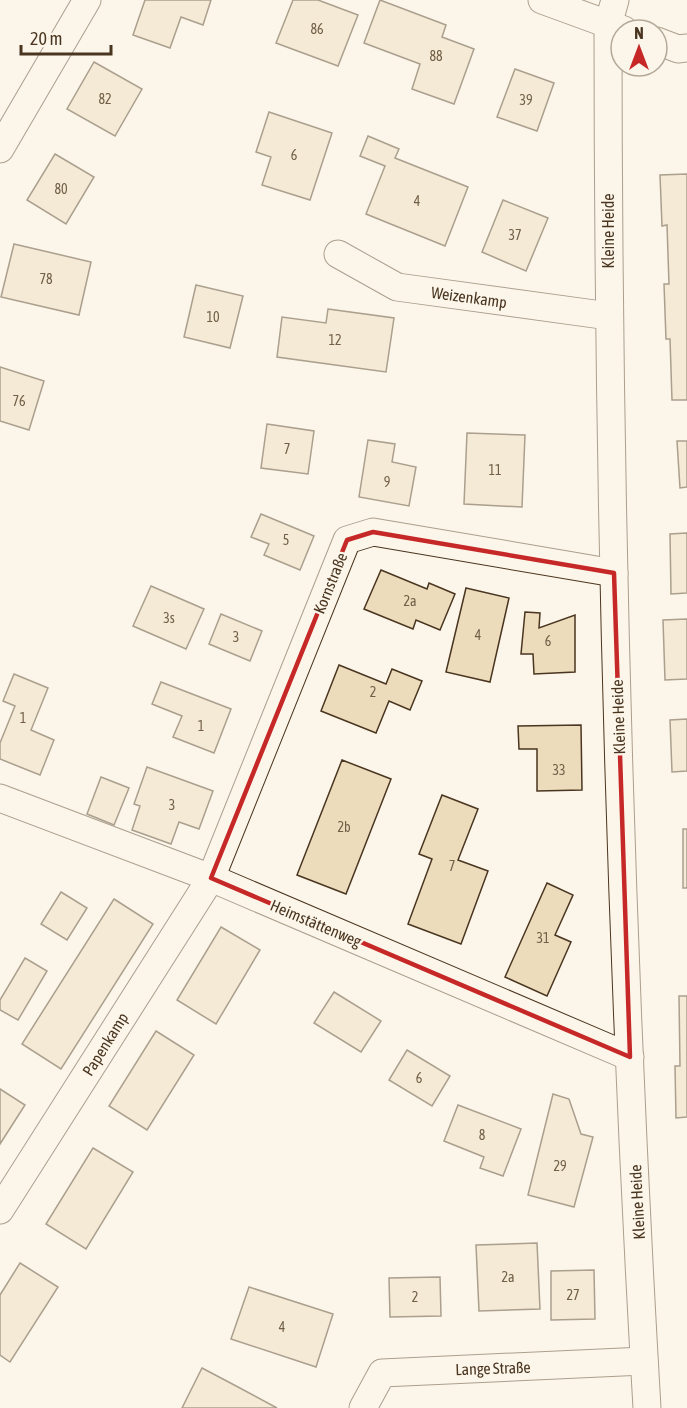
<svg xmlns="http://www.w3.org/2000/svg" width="687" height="1408" font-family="'Asap Condensed',sans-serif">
	<rect width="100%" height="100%" fill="#fbf6e9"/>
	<g fill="#ecdcbc" stroke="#4a3520" stroke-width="1.5">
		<polygon points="145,0 211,0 203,25 181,17 170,48 133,35"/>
		<polygon points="293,0 318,0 358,15 338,66 276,43"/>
		<polygon points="380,0 446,25 442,37 474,49 454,104 412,89 420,64 364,43"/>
		<polygon points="94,62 142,89 115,136 67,109"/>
		<polygon points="515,69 554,83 537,131 497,117"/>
		<polygon points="269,112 332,133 310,200 262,185 271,157 256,152"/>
		<polygon points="368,136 399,149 395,158 468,187 445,246 366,214 385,166 360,156"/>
		<polygon points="55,154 94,177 66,224 27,200"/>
		<polygon points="687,174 687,400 672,400 670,339 666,339 664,284 669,284 667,225 662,226 660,175"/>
		<polygon points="503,200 548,218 526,271 482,252"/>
		<polygon points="14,244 91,262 79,315 1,297"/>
		<polygon points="196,285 243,296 230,348 184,337"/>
		<polygon points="328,309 394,318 386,372 277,357 282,317 326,323"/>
		<polygon points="0,367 44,381 29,430 0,421"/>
		<polygon points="267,424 314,431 308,474 261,468"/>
		<polygon points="467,433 525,435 522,507 464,504"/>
		<polygon points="368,440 395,444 392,462 416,467 409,506 359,497"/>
		<polygon points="677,441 687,441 687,487 680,488"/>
		<polygon points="261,514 314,536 300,570 264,555 269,544 251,537"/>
		<polygon points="687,533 687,593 671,594 670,534"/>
		<polygon points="381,570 427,589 429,583 455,594 440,630 416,620 413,629 364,609"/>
		<polygon points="151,586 204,609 186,649 133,626"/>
		<polygon points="466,588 509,598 490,682 446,672"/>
		<polygon points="525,612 540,613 539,628 575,615 575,672 534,674 533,654 521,654"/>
		<polygon points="221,614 262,631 250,661 209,644"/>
		<polygon points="687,619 687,679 665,680 663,620"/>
		<polygon points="339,665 386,684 392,669 422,681 410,710 389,701 376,733 321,711"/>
		<polygon points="14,674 48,688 31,730 54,740 40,775 0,759 0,743 15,706 3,701"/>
		<polygon points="161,682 231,709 214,753 173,737 182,716 152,704"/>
		<polygon points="687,719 687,771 672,772 670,720"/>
		<polygon points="581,725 582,790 537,791 537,749 519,749 518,726"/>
		<polygon points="342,760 391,779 346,894 297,875"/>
		<polygon points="147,767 213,791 199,829 179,822 171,844 132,830 140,806 134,804"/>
		<polygon points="101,777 129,788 114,825 87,814"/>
		<polygon points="442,795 478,809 458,860 488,871 461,944 408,924 432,859 419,854"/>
		<rect x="683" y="829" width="4" height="59"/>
		<polygon points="547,883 573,895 555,935 571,942 547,996 505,977"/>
		<polygon points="61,892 87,908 67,940 41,924"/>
		<polygon points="114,899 153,924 61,1069 22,1044"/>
		<polygon points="221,927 260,950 216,1024 177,1000"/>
		<polygon points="25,958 47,971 18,1020 0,1010 0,1000"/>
		<polygon points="334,992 381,1021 361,1052 314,1023"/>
		<polygon points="679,996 687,996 687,1117 676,1118 675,1066 680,1066"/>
		<polygon points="156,1031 194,1055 147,1130 109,1106"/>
		<polygon points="407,1050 450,1076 432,1106 389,1080"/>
		<polygon points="0,1089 25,1105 0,1144"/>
		<polygon points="553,1094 569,1099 581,1134 593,1137 574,1207 528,1195"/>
		<polygon points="458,1105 521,1129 503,1176 480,1168 484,1157 444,1141"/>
		<polygon points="93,1148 133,1172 86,1249 46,1224"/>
		<polygon points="537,1243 540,1309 479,1311 476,1245"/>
		<polygon points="20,1263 58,1287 10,1362 0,1355 0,1295"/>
		<polygon points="594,1270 595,1319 551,1320 551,1271"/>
		<polygon points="440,1277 441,1316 390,1317 389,1278"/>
		<polygon points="249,1287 333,1314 316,1367 231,1339"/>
		<polygon points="202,1368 238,1387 277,1408 182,1408"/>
	</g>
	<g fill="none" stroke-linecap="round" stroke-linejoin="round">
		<g stroke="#4a3520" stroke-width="29">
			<g id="street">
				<polyline points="542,0 624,30"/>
				<path d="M 615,0 L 608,25 C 608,486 620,947 647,1408"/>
				<polyline points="657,41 678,49 687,48"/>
				<polyline points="0,149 87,0"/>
				<polyline points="338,254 397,287 609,316"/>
				<polyline points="0,798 211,878 630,1057"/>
				<polyline points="0,1210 211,878 347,540 373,532 614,573"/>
				<polyline points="363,1408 382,1373 644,1361"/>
			</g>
		</g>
		<use href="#street" stroke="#fbf6e9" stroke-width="27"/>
	</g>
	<path d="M0 0H687V1408H0ZM 373,532 L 614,573 L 630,1057 L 211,878 L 347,540 Z" fill="#fbf6e9" fill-opacity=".55" fill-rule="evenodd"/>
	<path fill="none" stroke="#c62828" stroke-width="4.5" stroke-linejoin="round" d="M 373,532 L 614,573 L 630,1057 L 211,878 L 347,540 Z"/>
	<g text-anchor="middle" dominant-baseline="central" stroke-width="4.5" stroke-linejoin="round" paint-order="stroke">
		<g font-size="14" fill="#725f47">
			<text x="317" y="29">86</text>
			<text x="436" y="56">88</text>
			<text x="105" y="99">82</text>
			<text x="526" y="100">39</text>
			<text x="294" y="155">6</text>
			<text x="61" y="189">80</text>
			<text x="417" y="201">4</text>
			<text x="515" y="235">37</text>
			<text x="46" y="279">78</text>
			<text x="213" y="317">10</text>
			<text x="335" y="340">12</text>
			<text x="19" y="401">76</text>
			<text x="287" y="449">7</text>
			<text x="495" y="470">11</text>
			<text x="387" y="482">9</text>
			<text x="286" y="540">5</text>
			<text x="410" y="601">2a</text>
			<text x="169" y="618">3s</text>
			<text x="478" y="635">4</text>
			<text x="236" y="637">3</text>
			<text x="548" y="641">6</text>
			<text x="373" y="692">2</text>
			<text x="23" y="718">1</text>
			<text x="201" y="726">1</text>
			<text x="559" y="770">33</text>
			<text x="172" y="805">3</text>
			<text x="344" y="827">2b</text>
			<text x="452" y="866">7</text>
			<text x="543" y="938">31</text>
			<text x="419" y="1078">6</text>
			<text x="482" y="1135">8</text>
			<text x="560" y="1166">29</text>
			<text x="508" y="1277">2a</text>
			<text x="573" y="1295">27</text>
			<text x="415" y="1297">2</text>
			<text x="282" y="1327">4</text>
		</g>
		<g font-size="16" fill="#4a3520" stroke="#fbf6e9">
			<text transform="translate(608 231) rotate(-90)">Kleine Heide</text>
			<text transform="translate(469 297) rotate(8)">Weizenkamp</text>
			<text transform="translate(330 583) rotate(-68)">Kornstraße</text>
			<text transform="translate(618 717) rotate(-92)">Kleine Heide</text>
			<text transform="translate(316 923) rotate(23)">Heimstättenweg</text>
			<text transform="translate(105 1044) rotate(-58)">Papenkamp</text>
			<text transform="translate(637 1202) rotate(-93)">Kleine Heide</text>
			<text transform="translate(493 1368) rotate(-2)">Lange Straße</text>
		</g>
	</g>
	<g transform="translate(639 48)"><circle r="28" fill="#fbf6e9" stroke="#b4a999" stroke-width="1.5"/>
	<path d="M0-4.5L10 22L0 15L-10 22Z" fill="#c62828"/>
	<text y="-9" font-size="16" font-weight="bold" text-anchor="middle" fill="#4a3520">N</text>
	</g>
	<path d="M21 45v9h90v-9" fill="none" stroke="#4a3520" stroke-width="3"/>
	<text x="30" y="45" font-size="18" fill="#4a3520" stroke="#fbf6e9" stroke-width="4.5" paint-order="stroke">20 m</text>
</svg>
